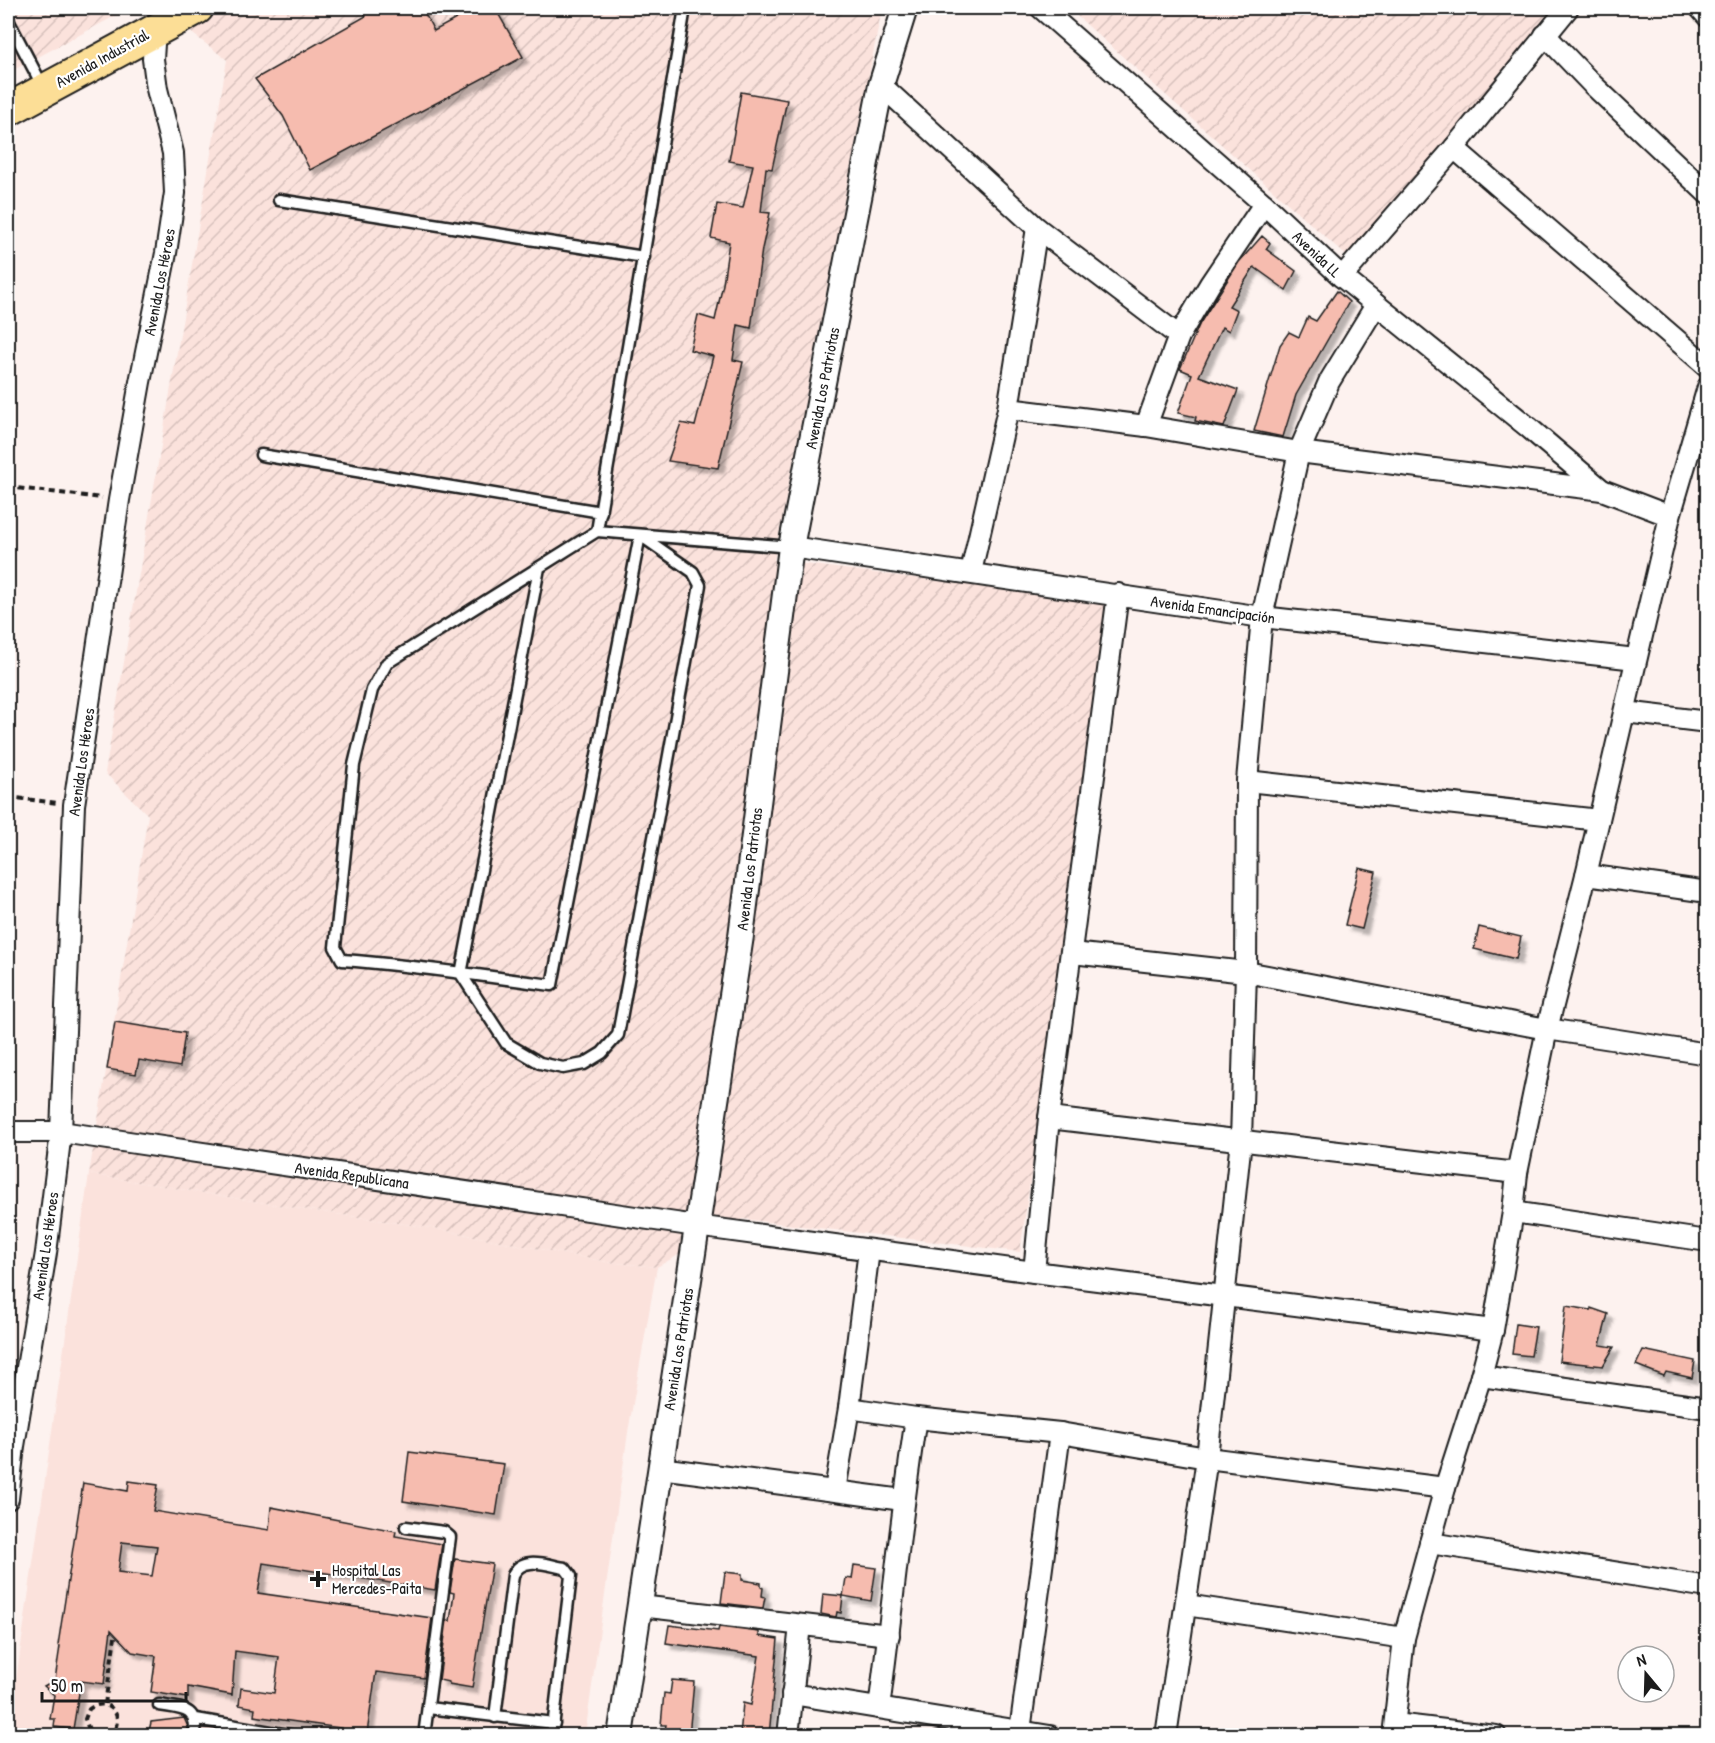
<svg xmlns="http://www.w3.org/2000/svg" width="1715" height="1743" font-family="'Patrick Hand',sans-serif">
	<defs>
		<pattern id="industrial-furrows" width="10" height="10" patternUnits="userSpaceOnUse" patternTransform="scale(1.5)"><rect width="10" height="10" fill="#fbe2dc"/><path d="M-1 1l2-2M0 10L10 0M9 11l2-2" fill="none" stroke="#d7c1bc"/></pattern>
		<filter id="shadow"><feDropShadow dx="5.5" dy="5.5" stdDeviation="1.5" flood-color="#0004"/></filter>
	</defs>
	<rect width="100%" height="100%" fill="#fdf2ef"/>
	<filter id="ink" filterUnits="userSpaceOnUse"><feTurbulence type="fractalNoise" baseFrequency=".0167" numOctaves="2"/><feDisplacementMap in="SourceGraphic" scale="12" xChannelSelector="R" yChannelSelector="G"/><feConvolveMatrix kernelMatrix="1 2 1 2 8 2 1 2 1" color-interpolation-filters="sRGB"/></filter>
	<g filter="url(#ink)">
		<polygon fill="#fbe2dc" points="89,1174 295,1208 432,1228 607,1262 657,1267 628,1432 585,1735 8,1736"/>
		<g fill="url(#industrial-furrows)">
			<polygon points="8,8 130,8 8,73"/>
			<polygon points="159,8 882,8 774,560 1112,603 1020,1252 743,1219 657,1267 607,1262 432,1228 295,1208 89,1174 148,815 105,773 227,60"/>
			<polygon points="1068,8 1562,8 1350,259"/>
		</g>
		<g fill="#f6bcaf" stroke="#1c1c1c" stroke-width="1.5" fill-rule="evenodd" filter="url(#shadow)">
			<polygon points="362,8 422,8 434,31 476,8 495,8 523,57 310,170 283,116 255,79 366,16"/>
			<polygon points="741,92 787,100 772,169 766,168 761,212 770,213 762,249 751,328 738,325 733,360 743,362 718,468 668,461 681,423 695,426 713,356 690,350 698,315 715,320 723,284 729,242 711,238 717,204 743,208 753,165 729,161"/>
			<polygon points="1262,236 1270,243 1266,249 1296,271 1286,290 1254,267 1229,306 1237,310 1229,331 1222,327 1199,376 1238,390 1224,427 1195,421 1196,417 1178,413 1192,374 1180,369 1200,323 1239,262"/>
			<polygon points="1337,291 1349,302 1296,395 1283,437 1254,431 1280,345 1289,332 1299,337 1308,317 1316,321"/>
			<polygon points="1359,868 1376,872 1362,929 1345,925"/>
			<polygon points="1479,927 1521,937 1516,959 1474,949"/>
			<polygon points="115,1022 185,1033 180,1067 139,1060 136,1074 107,1069"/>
			<polygon points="1566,1306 1591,1310 1591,1308 1608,1314 1600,1345 1614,1347 1603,1366 1559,1361"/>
			<polygon points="1516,1324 1536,1327 1531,1356 1512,1354"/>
			<polygon points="1643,1350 1695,1361 1692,1378 1666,1372 1664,1376 1636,1365"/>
			<polygon points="409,1452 504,1464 496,1515 403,1501"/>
			<path d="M 129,1481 L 158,1485 L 153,1511 L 269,1530 L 271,1507 L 396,1531 L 395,1536 L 442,1544 L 435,1590 L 263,1563 L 258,1593 L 432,1618 L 424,1678 L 376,1672 L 367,1733 L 340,1730 L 341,1728 L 254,1716 L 255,1708 L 239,1705 L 241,1688 L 274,1693 L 279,1657 L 235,1651 L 232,1695 L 188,1687 L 188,1698 L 151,1692 L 156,1656 L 132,1652 L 111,1630 L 104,1684 L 81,1681 L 73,1729 L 54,1727 L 55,1719 L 50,1719 L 54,1695 L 44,1686 L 55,1680 L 60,1646 L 58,1645 L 83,1483 L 128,1491 ZM 122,1542 L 157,1546 L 152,1576 L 118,1572 Z"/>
			<polygon points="455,1559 492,1564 472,1688 449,1684 449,1682 439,1680 447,1620 450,1621 454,1593 450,1592"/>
			<polygon points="854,1565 876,1568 871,1601 843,1596 846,1578 852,1579"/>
			<polygon points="725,1572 742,1574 742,1580 761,1583 761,1587 763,1588 762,1596 765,1597 763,1608 721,1603"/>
			<polygon points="823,1594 843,1596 841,1613 837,1612 836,1617 821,1614"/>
			<polygon points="669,1625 718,1631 719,1627 759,1632 759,1636 778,1639 769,1736 740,1736 743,1703 751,1705 759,1656 666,1643"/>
			<polygon points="672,1680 694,1682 689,1736 664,1736 666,1725 661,1725 664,1693 670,1694"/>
			<polygon points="184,1718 188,1727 187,1736 148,1736 151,1722"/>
		</g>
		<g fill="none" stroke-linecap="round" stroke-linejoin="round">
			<g stroke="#1c1c1c" stroke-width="15">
				<g id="service">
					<polyline points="8,20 43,87"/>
					<polyline points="279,200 644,257"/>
					<polyline points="261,455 601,512"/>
					<polyline points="597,531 685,8"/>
					<path d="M 539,568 L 461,974 L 506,1043 L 540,1063 L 563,1068 L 584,1064 L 602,1053 L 618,1035 L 700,585 L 693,572 L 640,535 L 552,985 C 482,976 412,965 342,960 L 335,947 L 354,765 L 372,690 L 387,663 L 597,531 L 791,547"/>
					<polyline points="406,1527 444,1532 450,1537 424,1736"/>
					<path d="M 159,1705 C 182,1709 198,1707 195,1736"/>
					<polyline points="428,1708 554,1723"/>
					<path d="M 495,1717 L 513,1575 C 522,1555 547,1565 565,1568 L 571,1576 L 552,1736"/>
					<polyline points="196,1719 295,1736"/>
				</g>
			</g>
			<g stroke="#1c1c1c" stroke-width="24">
				<g id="minor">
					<polyline points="1041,8 1264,204 1342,277 1528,427 1602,490"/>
					<polyline points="1700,8 1708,17"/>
					<polyline points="1545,35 1593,85 1708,194"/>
					<polyline points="881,85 1037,228 1179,336"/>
					<polyline points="1454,148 1708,367"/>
					<polyline points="1342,277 1454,148 1568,8"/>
					<polyline points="1008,409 1146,426 1299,452 1602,490 1670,516"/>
					<polyline points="1146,426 1179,336 1210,284 1264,204"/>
					<polyline points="791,547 1262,617 1636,659"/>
					<polyline points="971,572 1008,409 1037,228"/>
					<polyline points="1625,712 1708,722"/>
					<polyline points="1247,781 1599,820"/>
					<polyline points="1586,875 1708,892"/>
					<polyline points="1072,953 1246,972 1547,1029 1708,1054"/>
					<polyline points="1049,1118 1517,1173"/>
					<polyline points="8,1132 61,1132 696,1226 1034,1272 1493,1330"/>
					<polyline points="1513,1212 1708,1241"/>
					<polyline points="1034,1272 1049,1118 1118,594"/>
					<polyline points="1481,1376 1708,1408"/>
					<polyline points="849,1408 916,1418 1060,1433 1207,1458 1445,1488"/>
					<polyline points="660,1468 903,1500"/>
					<polyline points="835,1490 849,1408 869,1250"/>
					<polyline points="8,1499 14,1446 46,1253 61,1132 74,805 119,500 140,382 166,253 175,193 173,153 157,89 153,59 155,29"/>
					<polyline points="1430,1543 1708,1587"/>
					<polyline points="1186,1605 1404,1638"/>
					<polyline points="640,1606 889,1635"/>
					<polyline points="792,1694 1050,1736"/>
					<path d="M 879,1708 C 892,1612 901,1514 916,1418"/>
					<polyline points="1395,1724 1496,1736"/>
					<polyline points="1020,1731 1060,1433"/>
					<polyline points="788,1736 800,1625"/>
					<polyline points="1166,1736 1207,1458 1241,1140 1246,972 1247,781 1262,617 1299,452 1329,382 1376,305"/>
					<polyline points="1393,1736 1404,1638 1445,1488 1481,1376 1493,1330 1513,1212 1517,1173 1547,1029 1586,875 1670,516 1708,387"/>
				</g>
			</g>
			<g stroke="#1c1c1c" stroke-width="28">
				<polyline id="tertiary" points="620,1736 741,936 791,547 881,85 905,8"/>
			</g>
			<g stroke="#1c1c1c" stroke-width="36">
				<polyline id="primary" points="8,110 197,8"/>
			</g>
			<g stroke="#1c1c1c" stroke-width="4" stroke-dasharray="6 4.5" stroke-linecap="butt">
				<polyline points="8,487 102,498"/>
				<polyline points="8,797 57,803"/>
				<polyline points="105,1704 115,1637"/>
				<path d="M 98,1736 L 89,1730 L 85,1719 L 89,1709 C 105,1697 123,1711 115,1729 L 104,1736"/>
			</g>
			<use href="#service" stroke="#fff" stroke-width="10"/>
			<use href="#minor" stroke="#fff" stroke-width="20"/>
			<use href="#tertiary" stroke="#fff" stroke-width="24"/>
			<use href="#primary" stroke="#fcde96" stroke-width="32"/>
		</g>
	</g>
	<path fill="#1c1c1c" stroke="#fff" stroke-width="2" d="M315 1570h6v6h6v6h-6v6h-6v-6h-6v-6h6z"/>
	<g text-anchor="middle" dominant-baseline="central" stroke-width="4.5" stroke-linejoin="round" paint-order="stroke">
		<g font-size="16" fill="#1c1c1c" stroke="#fff">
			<text transform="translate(102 58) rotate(-29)">Avenida Industrial</text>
			<text transform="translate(1317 254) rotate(43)">Avenida LL</text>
			<text transform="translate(159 282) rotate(-79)">Avenida Los Héroes</text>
			<text transform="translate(822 388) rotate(-79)">Avenida Los Patriotas</text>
			<text transform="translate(1213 609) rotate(8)">Avenida Emancipación</text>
			<text transform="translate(81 762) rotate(-82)">Avenida Los Héroes</text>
			<text transform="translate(749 869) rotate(-83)">Avenida Los Patriotas</text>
			<text transform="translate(352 1175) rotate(8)">Avenida Republicana</text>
			<text transform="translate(45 1246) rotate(-82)">Avenida Los Héroes</text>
			<text transform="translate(678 1349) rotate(-81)">Avenida Los Patriotas</text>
		</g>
		<g font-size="16" fill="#1c1c1c" stroke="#fff" text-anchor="start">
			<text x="332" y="1570">Hospital Las<tspan x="332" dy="18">Mercedes-Paita</tspan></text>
		</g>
	</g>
	<rect width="1715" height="1743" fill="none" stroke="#fff" stroke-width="30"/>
	<rect x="15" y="15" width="1685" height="1713" fill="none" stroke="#1c1c1c" stroke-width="2" filter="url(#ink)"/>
	<g transform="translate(1646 1674) rotate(341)"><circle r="28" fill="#ffffff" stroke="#a4a4a4" stroke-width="1.5"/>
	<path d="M0-4.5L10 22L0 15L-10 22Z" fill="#1c1c1c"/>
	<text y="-9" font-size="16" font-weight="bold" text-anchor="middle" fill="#1c1c1c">N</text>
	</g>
	<path d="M42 1692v9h144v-9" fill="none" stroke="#1c1c1c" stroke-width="3"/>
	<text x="51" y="1692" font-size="18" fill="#1c1c1c" stroke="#ffffff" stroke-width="4.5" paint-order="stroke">50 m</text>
</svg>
